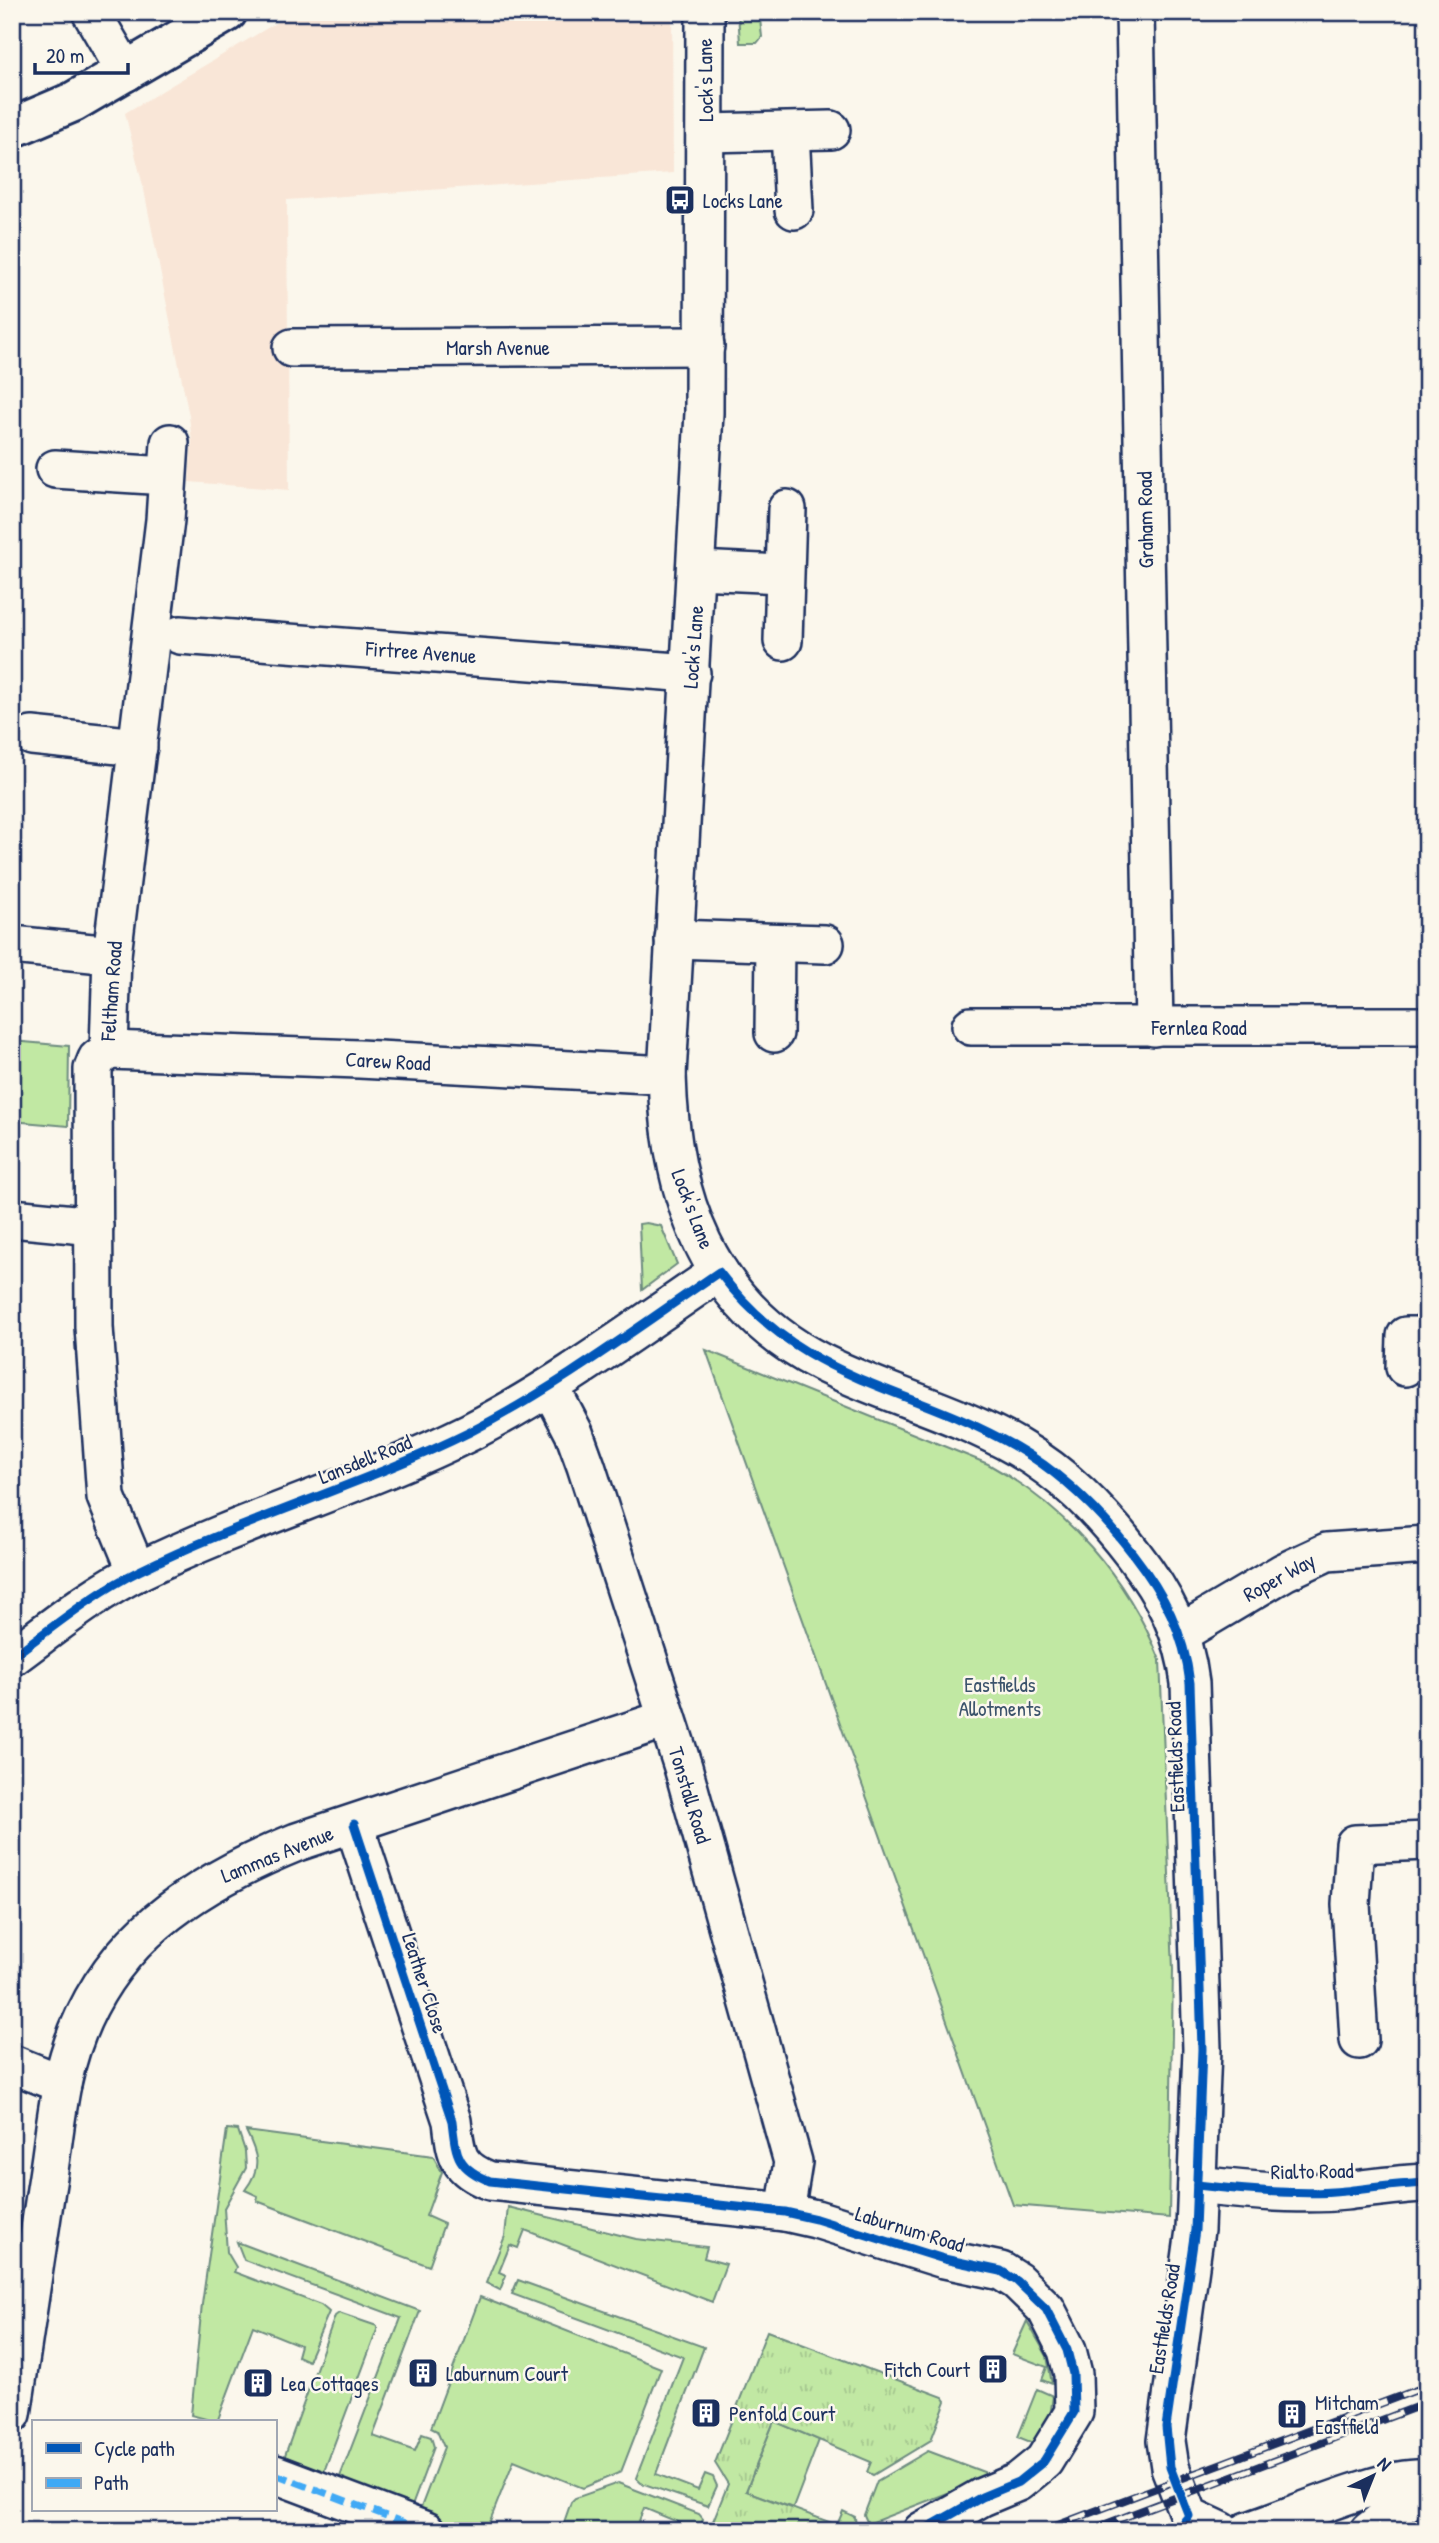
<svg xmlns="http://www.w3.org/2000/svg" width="1439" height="2543" font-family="'Patrick Hand',sans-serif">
	<defs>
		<pattern id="park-tufts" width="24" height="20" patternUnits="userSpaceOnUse" patternTransform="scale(1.75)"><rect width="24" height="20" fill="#c1e8a3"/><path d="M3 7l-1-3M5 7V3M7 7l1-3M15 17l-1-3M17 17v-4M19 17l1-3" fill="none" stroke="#a5c78f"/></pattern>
	</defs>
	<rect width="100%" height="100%" fill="#fbf7ec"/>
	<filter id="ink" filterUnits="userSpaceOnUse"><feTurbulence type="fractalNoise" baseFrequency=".0143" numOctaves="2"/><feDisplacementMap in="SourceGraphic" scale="14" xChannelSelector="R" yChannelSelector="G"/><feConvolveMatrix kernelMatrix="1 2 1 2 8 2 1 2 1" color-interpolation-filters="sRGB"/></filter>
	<g filter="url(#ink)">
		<polygon fill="#f9e6d7" points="294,12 672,12 673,173 287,200 289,490 189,482 192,442 189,416 144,190 125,113"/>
		<g fill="#c1e8a3" stroke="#6e8c80" stroke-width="2">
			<polygon points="738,12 794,12 794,17 760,19 762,37 757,43 740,43"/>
			<polygon points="12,1041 69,1046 68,1126 12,1121"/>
			<polygon points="646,1223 661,1226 677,1264 642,1290 639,1224"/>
			<path d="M 706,1350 L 988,1464 C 1066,1507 1127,1577 1160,1660 L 1173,1969 L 1169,2218 L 1013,2205 Z"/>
			<polygon points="227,2129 238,2130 245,2151 246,2168 224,2208 227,2252 236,2267 234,2272 321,2305 329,2312 308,2361 297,2356 300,2345 253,2326 217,2422 191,2415 202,2304"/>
			<path d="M 246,2131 L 433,2156 L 442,2172 L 426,2216 L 444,2224 L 429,2266 L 257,2201 L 258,2196 L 245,2190 C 262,2168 258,2155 246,2131 Z"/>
			<polygon points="508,2207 636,2239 707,2247 704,2258 726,2264 712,2302 525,2230 518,2248 510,2245 499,2272 506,2275 500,2290 486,2283 505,2236"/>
			<polygon points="237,2242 420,2311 373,2436 415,2451 422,2434 431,2437 434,2447 412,2506 338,2482 401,2318 244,2260"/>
			<polygon points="518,2280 704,2347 656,2474 698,2490 705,2474 713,2477 717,2486 708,2506 641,2483 636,2478 683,2357 512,2294"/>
			<polygon points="480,2297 661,2368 621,2472 583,2488 514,2460 488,2526 482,2531 468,2531 420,2510 444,2447 437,2431 431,2428"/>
			<polygon points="339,2313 377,2326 377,2330 323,2474 284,2458 335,2316"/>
			<polygon points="1027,2321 1047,2356 1052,2384 1042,2380 1047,2367 1012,2354"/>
			<polygon points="1037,2389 1053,2396 1049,2424 1038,2445 1018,2437"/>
			<polygon points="774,2421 819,2440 793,2508 746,2491"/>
			<polygon points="928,2451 989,2474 989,2477 868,2524 864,2515 877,2481"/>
			<polygon points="618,2483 699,2514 703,2519 699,2531 683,2531 685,2525 644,2508 635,2531 561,2531 571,2502 575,2498"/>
		</g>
		<polygon fill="url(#park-tufts)" stroke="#6e8c80" stroke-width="2" points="767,2331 943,2397 946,2401 931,2440 873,2475 867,2472 871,2462 774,2421 746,2491 837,2525 843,2511 855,2517 856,2529 709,2531 728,2484 715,2463"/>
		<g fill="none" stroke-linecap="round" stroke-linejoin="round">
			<g stroke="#1b2f5e" stroke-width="42">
				<g id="minor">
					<polyline points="91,12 126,72"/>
					<path d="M 705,12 L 704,413 L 667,1075 C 670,1196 707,1305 822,1363 C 885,1394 956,1412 1017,1447 C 1064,1474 1100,1511 1133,1554 C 1164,1594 1184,1632 1190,1683 L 1202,2049 L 1195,2230 L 1166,2441 L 1170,2467 L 1189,2516 L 1221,2531"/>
					<polyline points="1135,12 1154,1027"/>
					<polyline points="790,132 794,210"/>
					<polyline points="706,133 831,130"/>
					<polyline points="292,348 705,346"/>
					<polyline points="55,469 167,476"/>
					<polyline points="697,570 783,574"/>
					<polyline points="180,635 691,673"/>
					<polyline points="783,641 787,509"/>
					<polyline points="32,736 138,747"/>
					<polyline points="674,939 825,944"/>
					<polyline points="12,945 112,955"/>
					<polyline points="971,1026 1427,1026"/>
					<polyline points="774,1033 775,943"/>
					<polyline points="109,1050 359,1059 667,1075"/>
					<polyline points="12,1218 94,1226"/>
					<polyline points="1405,1367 1406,1336 1427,1336"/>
					<polyline points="550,1387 574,1433 586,1466 683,1767 793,2162 785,2212"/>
					<polyline points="137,1572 106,1497 94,1327 93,1069 97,1059 109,1050 112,955 165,520 170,443"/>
					<polyline points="1181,1633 1284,1572 1327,1552 1427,1545"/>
					<path d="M 12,1657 C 53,1627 94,1593 139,1571 C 247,1518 363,1485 470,1432 C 558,1387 638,1327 719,1272"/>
					<path d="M 354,1824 L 452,2121 C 456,2154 456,2168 490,2181 L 785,2212 L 816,2219 L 944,2259 L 1001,2271 L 1017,2281 L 1046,2309 L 1067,2350 L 1073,2374 L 1074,2412 L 1044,2461 L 1018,2482 L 982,2497 L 922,2531"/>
					<polyline points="1359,2040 1351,1904 1355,1844 1427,1841"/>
					<polyline points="12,2064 62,2084"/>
					<path d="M 1197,2185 C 1240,2190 1302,2196 1345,2191 C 1372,2188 1399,2184 1427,2183"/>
					<path d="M 12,2414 C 24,2339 35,2264 46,2189 C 52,2154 55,2119 62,2084 C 89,1953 181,1889 297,1842 L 666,1719"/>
					<polyline points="275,2474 426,2531"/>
					<path d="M 1248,2531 C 1296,2516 1380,2476 1427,2479"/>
					<polyline points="1369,2531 1427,2486"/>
				</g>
			</g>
			<g stroke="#1b2f5e" stroke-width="44">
				<polyline id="major" points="12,128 73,102 227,12"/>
			</g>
			<use href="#minor" stroke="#fbf7ec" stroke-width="37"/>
			<use href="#major" stroke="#fbf7ec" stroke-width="38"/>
			<g stroke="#1b2f5e" stroke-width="8">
				<g id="rail">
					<polyline points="1042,2531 1427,2386"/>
					<polyline points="1087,2531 1427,2403"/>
				</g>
			</g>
			<use href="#rail" stroke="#fbf7ec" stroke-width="5" stroke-dasharray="16" stroke-linecap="butt"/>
			<polyline stroke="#3fa9f5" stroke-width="7" stroke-dasharray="14 7" stroke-linecap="butt" points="275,2474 426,2531"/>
			<g stroke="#fbf7ec" stroke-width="13">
				<g id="cycleway">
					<path d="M 12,1657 C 53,1627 94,1593 139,1571 C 247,1518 363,1485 470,1432 C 558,1387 638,1327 719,1272 C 804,1385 905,1383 1016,1447 C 1063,1474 1100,1511 1133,1554 C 1164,1594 1184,1632 1190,1683 L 1202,2049 L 1195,2230 L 1166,2427 L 1170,2467 L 1189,2516 L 1176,2531"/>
					<path d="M 354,1824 L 452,2121 C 456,2154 456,2168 490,2181 L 785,2212 L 816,2219 L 944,2259 L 1001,2271 L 1017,2281 L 1046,2309 L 1067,2350 L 1073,2374 L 1074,2412 L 1044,2461 L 1018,2482 L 982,2497 L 922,2531"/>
					<path d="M 1197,2185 C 1240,2190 1302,2196 1345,2191 C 1372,2188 1399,2184 1427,2183"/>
				</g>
			</g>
			<use href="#cycleway" stroke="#0057b8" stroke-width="9"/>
		</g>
	</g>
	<defs>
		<g id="bus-square" transform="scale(1.575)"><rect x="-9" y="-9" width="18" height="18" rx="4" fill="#1b2f5e" stroke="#fbf7ec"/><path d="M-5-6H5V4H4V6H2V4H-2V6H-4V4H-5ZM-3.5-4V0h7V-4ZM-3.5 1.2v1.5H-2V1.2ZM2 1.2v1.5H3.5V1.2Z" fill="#fff"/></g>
		<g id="building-square" transform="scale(1.575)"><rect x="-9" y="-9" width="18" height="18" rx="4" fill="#1b2f5e" stroke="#fbf7ec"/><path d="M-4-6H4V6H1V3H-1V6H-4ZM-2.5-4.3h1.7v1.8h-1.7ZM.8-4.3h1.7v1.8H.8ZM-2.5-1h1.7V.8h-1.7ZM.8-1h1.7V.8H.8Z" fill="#fff"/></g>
	</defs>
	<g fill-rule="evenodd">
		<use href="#bus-square" x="680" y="200"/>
		<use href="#building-square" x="993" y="2369"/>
		<use href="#building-square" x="423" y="2373"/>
		<use href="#building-square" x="258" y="2383"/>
		<use href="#building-square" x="706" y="2413"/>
		<use href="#building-square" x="1292" y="2414"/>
	</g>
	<g text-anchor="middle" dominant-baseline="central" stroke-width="5" stroke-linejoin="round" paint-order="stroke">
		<g font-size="21" fill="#1b2f5e" stroke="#fbf7ec">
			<text transform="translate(705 80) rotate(-91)">Lock's Lane</text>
			<text x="498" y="347">Marsh Avenue</text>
			<text transform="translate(1145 520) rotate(-91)">Graham Road</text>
			<text transform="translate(693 647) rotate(-86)">Lock's Lane</text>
			<text transform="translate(421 652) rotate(4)">Firtree Avenue</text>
			<text transform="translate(111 991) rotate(-86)">Feltham Road</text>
			<text x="1199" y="1027">Fernlea Road</text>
			<text transform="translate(388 1061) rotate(3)">Carew Road</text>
			<text transform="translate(693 1209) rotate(69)">Lock's Lane</text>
			<text transform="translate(365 1459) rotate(-22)">Lansdell Road</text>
			<text transform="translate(1279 1577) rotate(-29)">Roper Way</text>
			<text transform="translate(1175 1757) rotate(-92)">Eastfields Road</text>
			<text transform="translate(690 1795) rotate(73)">Tonstall Road</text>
			<text transform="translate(277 1854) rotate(-22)">Lammas Avenue</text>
			<text transform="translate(425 1983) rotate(72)">Leather Close</text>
			<text transform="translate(1312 2171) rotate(-1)">Rialto Road</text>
			<text transform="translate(910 2229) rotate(17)">Laburnum Road</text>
			<text transform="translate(1164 2319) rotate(-81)">Eastfields Road</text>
		</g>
		<g font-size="21" fill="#1b2f5e" stroke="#fbf7ec" text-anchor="start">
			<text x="703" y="200">Locks Lane</text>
			<text x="970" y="2369" text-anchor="end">Fitch Court</text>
			<text x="446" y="2373">Laburnum Court</text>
			<text x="281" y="2383">Lea Cottages</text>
			<text x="1315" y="2402">Mitcham<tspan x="1315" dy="24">Eastfield</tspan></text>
			<text x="729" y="2413">Penfold Court</text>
		</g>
		<g font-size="21" fill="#3c546c" stroke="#fbf7ec">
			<text x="1000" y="1684">Eastfields<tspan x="1000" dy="24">Allotments</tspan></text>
		</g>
	</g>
	<rect width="1439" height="2543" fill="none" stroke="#fbf7ec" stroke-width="42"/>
	<rect x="21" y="21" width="1397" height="2501" fill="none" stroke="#1b2f5e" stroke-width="2.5" filter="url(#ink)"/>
	<rect x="32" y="2420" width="245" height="91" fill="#fbf7ec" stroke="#a1a7b3" stroke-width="2"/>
	<rect x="46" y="2443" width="35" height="10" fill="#0057b8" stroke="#a1a7b3" stroke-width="2"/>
	<text x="94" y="2456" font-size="21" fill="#1b2f5e">Cycle path</text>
	<rect x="46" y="2478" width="35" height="10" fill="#3fa9f5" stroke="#a1a7b3" stroke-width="2"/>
	<text x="94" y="2490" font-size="21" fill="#1b2f5e">Path</text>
	<g transform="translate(1373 2476) rotate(43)" stroke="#fbf7ec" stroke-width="5" paint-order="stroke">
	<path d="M0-5L12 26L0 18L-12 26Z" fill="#1b2f5e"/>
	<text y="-10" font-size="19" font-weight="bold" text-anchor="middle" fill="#1b2f5e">N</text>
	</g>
	<path d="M35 63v10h93v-10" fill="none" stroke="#1b2f5e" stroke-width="3.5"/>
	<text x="46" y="63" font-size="21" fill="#1b2f5e" stroke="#fbf7ec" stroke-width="5" paint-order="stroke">20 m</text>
</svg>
